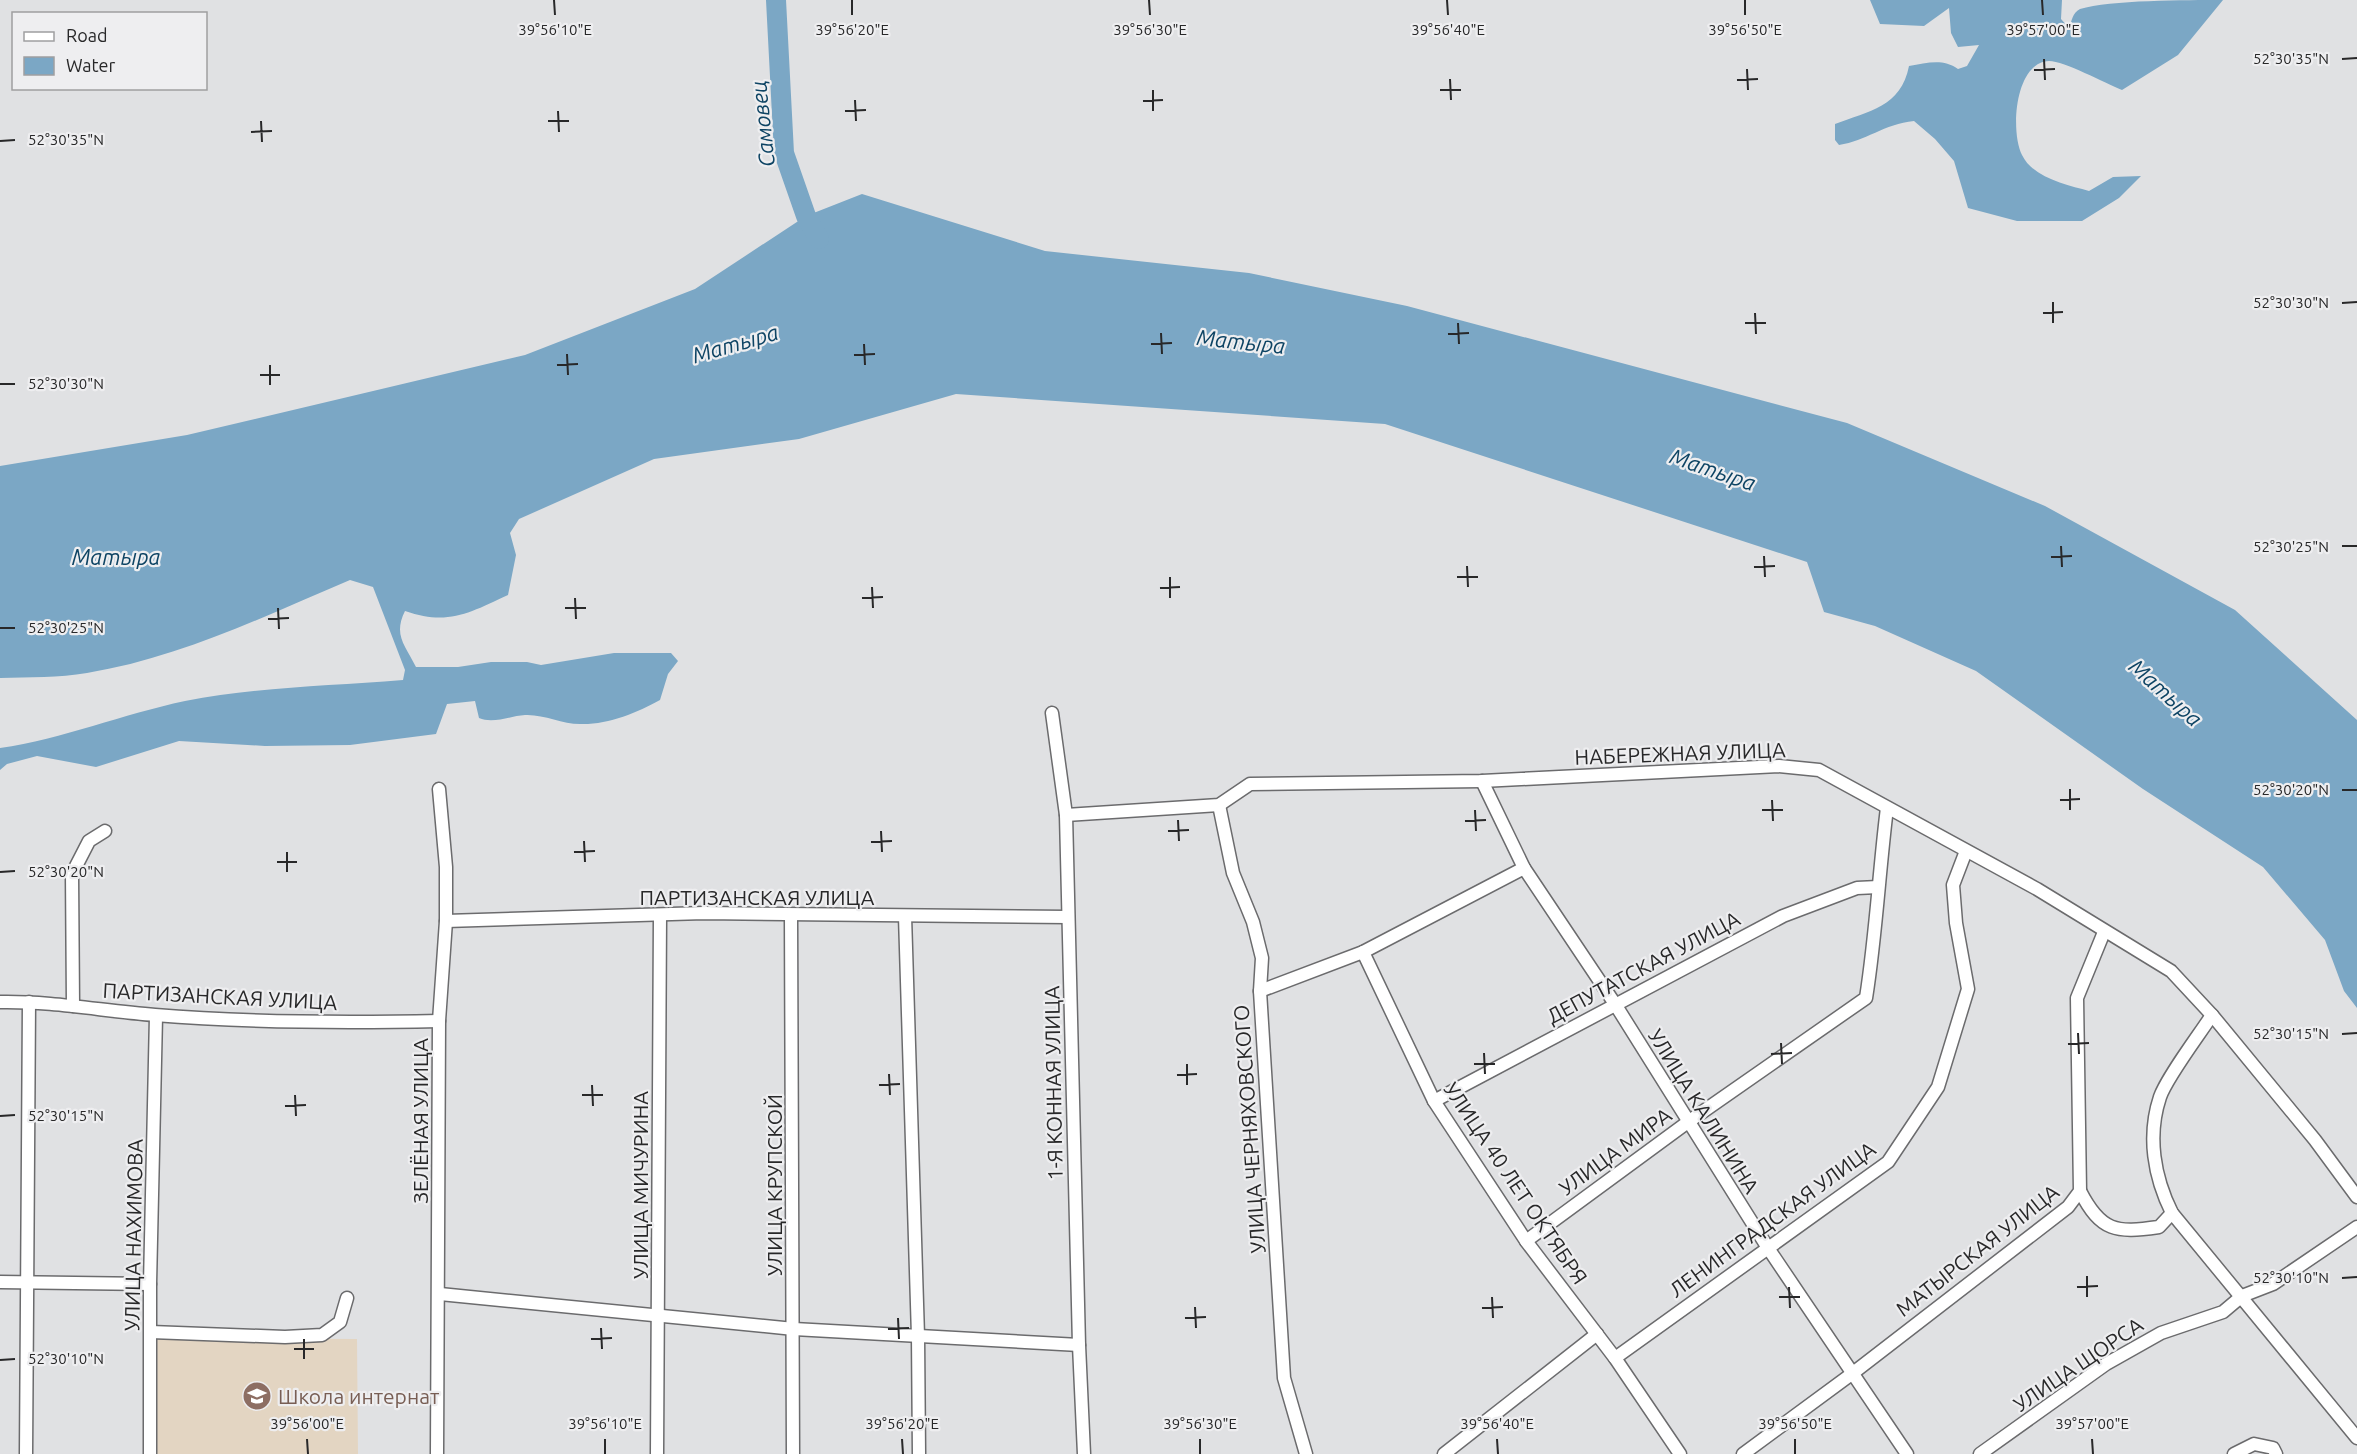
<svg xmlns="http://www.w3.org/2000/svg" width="2357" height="1454" font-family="Ubuntu,sans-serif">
	<rect width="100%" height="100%" fill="#e0e1e3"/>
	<polygon fill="#e3d5c2" points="157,1338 357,1339 358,1454 156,1454"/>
	<g fill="#7ba7c5">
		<path d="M 1870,0 L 2062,0 L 2061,19 L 2069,28 C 2072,21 2072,13 2080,9 C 2110,0 2186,0 2223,0 L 2178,55 L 2122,90 C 2105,83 2064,61 2049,61 C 2015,62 2010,131 2022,155 C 2033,178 2067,185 2089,191 L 2113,177 L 2141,176 L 2119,198 L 2082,221 L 2017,221 L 1968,208 L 1954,161 L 1935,139 L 1914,121 C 1884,124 1866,141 1839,145 L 1835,140 L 1835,124 C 1869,111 1901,107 1909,66 C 1927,63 1943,58 1958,69 L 1967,66 L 1979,45 L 1958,47 L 1951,33 L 1949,8 L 1924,26 L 1880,24 Z"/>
		<path d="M 862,194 L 1045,251 L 1249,273 L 1407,306 L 1847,423 L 2045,506 L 2235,610 L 2357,720 L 2357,1008 L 2344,991 L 2325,940 L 2263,867 L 2143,789 L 1976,671 L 1875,626 L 1824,612 L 1807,562 L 1385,424 L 956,394 L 799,439 L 654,459 L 519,519 L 510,533 L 516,555 L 508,595 C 469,613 448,626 405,611 C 393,635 405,645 416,667 L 458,667 L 491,662 L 527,662 L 541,665 L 614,653 L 671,653 L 678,661 L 668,674 L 660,700 C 637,713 607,725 580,724 C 562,724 543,714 525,715 C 510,716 493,724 479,718 L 475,701 L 447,704 L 436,734 L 350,745 L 265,746 L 179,741 L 96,767 L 37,756 L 7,764 L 0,770 L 0,748 C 63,739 123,714 185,701 C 256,687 330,686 403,680 L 405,670 L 373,587 L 350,580 C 265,616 179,658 87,673 C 59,678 29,677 0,678 L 0,466 L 187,435 L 525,355 L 695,289 L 806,216 Z"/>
	</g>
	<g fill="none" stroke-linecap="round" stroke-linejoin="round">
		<polyline stroke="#7ba7c5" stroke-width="20" points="776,0 784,153 806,216 819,239"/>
		<g stroke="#6b6b6d" stroke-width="15">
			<g id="street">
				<polyline points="1052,713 1066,815 1079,1345 1084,1454"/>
				<polyline points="1482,781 1524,868 1615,1004 1768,1248 1907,1454"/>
				<polyline points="1219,805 1233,873 1253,922 1262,958 1260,991 1284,1378 1306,1454"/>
				<polyline points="1066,815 1219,805 1250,784 1482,781 1779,766 1819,770 2037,889 2171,971 2212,1015 2315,1140 2357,1197"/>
				<polyline points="791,915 793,1454"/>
				<polyline points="905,916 918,1336 919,1454"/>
				<polyline points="446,921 704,913 1068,917"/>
				<polyline points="1363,952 1434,1101 1526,1241 1615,1358 1680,1454"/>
				<polyline points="1260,991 1363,952 1524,868"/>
				<path d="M 0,1002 C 52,1001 103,1011 155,1015 C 250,1023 344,1023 439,1021"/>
				<polyline points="73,1006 72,874 89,841 105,831"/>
				<path d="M 2212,1015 C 2199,1035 2167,1077 2160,1097 C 2147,1136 2154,1177 2172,1213 L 2357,1438"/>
				<polyline points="1434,1101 1783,916 1857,888 1878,887"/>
				<path d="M 2080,1191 C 2101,1232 2116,1233 2159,1227 L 2172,1213"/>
				<path d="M 1526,1241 L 1688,1122 L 1866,998 C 1876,935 1879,872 1887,808"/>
				<polyline points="0,1282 150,1284"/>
				<polyline points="440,1294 794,1329 1079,1345"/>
				<polyline points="151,1332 285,1337 322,1335 340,1322 347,1298"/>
				<polyline points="1615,1358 1888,1162 1938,1087 1968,989 1956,923 1953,885 1966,851"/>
				<polyline points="26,1454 29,1002"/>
				<polyline points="150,1454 150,1284 156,1016"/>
				<polyline points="437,1454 439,1021 446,921 446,867 439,789"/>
				<polyline points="657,1454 660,916"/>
				<polyline points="1444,1454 1597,1334"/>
				<polyline points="1743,1454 1853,1373 2068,1207 2080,1191 2077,998 2104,932"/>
				<polyline points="1980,1454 2106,1364 2161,1333 2223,1312 2242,1296 2273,1284 2357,1227"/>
				<polyline points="2234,1454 2254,1444 2273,1448 2276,1454"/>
			</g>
		</g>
		<use href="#street" stroke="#fff" stroke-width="12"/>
	</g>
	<path fill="none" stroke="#282829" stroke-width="2" d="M 554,0 L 555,15M 852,0 L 852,15M 1149,0 L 1150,15M 1447,0 L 1448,15M 1745,0 L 1745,15M 2042,0 L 2043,15M 2044,59 L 2045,80M 2342,59 L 2357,58M 1747,69 L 1748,90M 2034,70 L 2055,69M 1450,79 L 1451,100M 1737,80 L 1758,79M 1153,90 L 1153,111M 1440,90 L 1461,90M 855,100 L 856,121M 1143,101 L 1163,100M 558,111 L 559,132M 845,111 L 866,110M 261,121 L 262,142M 548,121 L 569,121M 251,132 L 272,131M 0,141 L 15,140M 2053,302 L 2053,323M 2342,303 L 2357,302M 1755,313 L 1756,334M 2043,313 L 2063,312M 1458,323 L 1459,344M 1745,323 L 1766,323M 1161,333 L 1162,354M 1448,334 L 1469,333M 864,344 L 865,365M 1151,344 L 1172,343M 567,354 L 568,375M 854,355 L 875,354M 270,365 L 270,385M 557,365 L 578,364M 260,375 L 280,375M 0,384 L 15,384M 2061,546 L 2062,567M 2342,546 L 2357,546M 1764,556 L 1765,577M 2051,557 L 2072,556M 1467,566 L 1468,587M 1754,567 L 1775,566M 1170,577 L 1170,598M 1457,577 L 1478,577M 872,587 L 873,608M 1160,588 L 1180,587M 575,598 L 576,619M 862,598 L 883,597M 278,608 L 279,629M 565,608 L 586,608M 268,619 L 289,618M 0,628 L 15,628M 2070,789 L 2070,810M 2342,790 L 2357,790M 1772,800 L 1773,821M 2060,800 L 2080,799M 1475,810 L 1476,831M 1762,810 L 1783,810M 1178,820 L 1179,841M 1465,821 L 1486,820M 881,831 L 882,852M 1168,831 L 1189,830M 584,841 L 585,862M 871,842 L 892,841M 287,852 L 287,872M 574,852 L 595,851M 277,862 L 297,862M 0,872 L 15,871M 2078,1033 L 2079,1054M 2342,1034 L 2357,1033M 1781,1043 L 1782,1064M 2068,1044 L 2089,1043M 1484,1053 L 1485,1074M 1771,1054 L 1792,1053M 1187,1064 L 1187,1085M 1474,1064 L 1495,1064M 889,1074 L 890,1095M 1177,1075 L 1197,1074M 592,1085 L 593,1106M 879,1085 L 900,1084M 295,1095 L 296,1116M 582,1095 L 603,1095M 285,1106 L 306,1105M 0,1116 L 15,1115M 2087,1276 L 2087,1297M 2342,1278 L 2357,1277M 1789,1287 L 1790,1308M 2077,1287 L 2098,1286M 1492,1297 L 1493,1318M 1779,1297 L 1800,1297M 1195,1307 L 1196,1328M 1482,1308 L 1503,1307M 898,1318 L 899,1339M 1185,1318 L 1206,1317M 601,1328 L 602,1349M 888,1329 L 909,1328M 304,1339 L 304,1359M 591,1339 L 612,1338M 294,1349 L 314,1349M 0,1360 L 15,1359M 307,1439 L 308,1454M 605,1439 L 605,1454M 902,1439 L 903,1454M 1200,1439 L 1200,1454M 1497,1439 L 1498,1454M 1795,1439 L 1795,1454M 2092,1439 L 2093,1454"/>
	<defs>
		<g id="school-disc" transform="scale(1.5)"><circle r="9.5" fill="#8d6e63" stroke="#eeeef0"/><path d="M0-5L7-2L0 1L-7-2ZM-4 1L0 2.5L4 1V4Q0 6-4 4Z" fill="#fff"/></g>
	</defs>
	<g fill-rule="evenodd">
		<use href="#school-disc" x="257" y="1396"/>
	</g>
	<g text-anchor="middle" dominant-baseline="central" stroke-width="4.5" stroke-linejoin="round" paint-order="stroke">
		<g font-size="21" fill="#282829" stroke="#eeeef0">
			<text transform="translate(1680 753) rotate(-2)">НАБЕРЕЖНАЯ УЛИЦА</text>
			<text x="757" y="897">ПАРТИЗАНСКАЯ УЛИЦА</text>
			<text transform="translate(1643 967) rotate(-28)">ДЕПУТАТСКАЯ УЛИЦА</text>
			<text transform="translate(220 996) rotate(3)">ПАРТИЗАНСКАЯ УЛИЦА</text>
			<text transform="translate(1053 1083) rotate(-91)">1-Я КОННАЯ УЛИЦА</text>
			<text transform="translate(1704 1111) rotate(58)">УЛИЦА КАЛИНИНА</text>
			<text transform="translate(420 1121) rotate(-90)">ЗЕЛЁНАЯ УЛИЦА</text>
			<text transform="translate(1249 1129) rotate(-94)">УЛИЦА ЧЕРНЯХОВСКОГО</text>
			<text transform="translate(1615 1151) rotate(-36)">УЛИЦА МИРА</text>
			<text transform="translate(1516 1183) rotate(56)">УЛИЦА 40 ЛЕТ ОКТЯБРЯ</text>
			<text transform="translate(640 1185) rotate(-90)">УЛИЦА МИЧУРИНА</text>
			<text transform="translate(774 1185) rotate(-90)">УЛИЦА КРУПСКОЙ</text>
			<text transform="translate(1772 1219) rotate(-36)">ЛЕНИНГРАДСКАЯ УЛИЦА</text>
			<text transform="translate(133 1235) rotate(-89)">УЛИЦА НАХИМОВА</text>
			<text transform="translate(1977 1250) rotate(-38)">МАТЫРСКАЯ УЛИЦА</text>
			<text transform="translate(2078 1364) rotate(-34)">УЛИЦА ЩОРСА</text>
		</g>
		<g font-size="21" fill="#785e54" stroke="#eeeef0" text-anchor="start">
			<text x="278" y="1396">Школа интернат</text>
		</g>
		<g font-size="22" font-style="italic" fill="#0e4464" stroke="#eeeef0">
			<text transform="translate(762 124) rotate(-96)">Самовец</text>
			<text transform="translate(1241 341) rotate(6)">Матыра</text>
			<text transform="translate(735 343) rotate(-16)">Матыра</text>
			<text transform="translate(1713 469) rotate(19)">Матыра</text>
			<text x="116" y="556">Матыра</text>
			<text transform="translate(2166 692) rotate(42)">Матыра</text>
		</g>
	</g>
	<g font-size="15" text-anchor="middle" fill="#282829" stroke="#eeeef0" stroke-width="4.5" stroke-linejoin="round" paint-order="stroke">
		<text x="555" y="35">39°56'10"E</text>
		<text x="852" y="35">39°56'20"E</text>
		<text x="1150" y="35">39°56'30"E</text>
		<text x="1448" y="35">39°56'40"E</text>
		<text x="1745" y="35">39°56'50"E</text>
		<text x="2043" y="35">39°57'00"E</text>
		<text x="2291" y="64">52°30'35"N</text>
		<text x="66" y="145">52°30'35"N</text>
		<text x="2291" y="308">52°30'30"N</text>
		<text x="66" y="389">52°30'30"N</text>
		<text x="2291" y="552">52°30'25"N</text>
		<text x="66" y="633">52°30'25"N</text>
		<text x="2291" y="795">52°30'20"N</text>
		<text x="66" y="877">52°30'20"N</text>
		<text x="2291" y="1039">52°30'15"N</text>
		<text x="66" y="1121">52°30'15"N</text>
		<text x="2291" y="1283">52°30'10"N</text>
		<text x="66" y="1364">52°30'10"N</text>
		<text x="307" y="1429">39°56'00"E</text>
		<text x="605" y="1429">39°56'10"E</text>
		<text x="902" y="1429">39°56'20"E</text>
		<text x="1200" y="1429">39°56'30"E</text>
		<text x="1497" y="1429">39°56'40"E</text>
		<text x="1795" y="1429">39°56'50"E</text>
		<text x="2092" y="1429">39°57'00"E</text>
	</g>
	<rect x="12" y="12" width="195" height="78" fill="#eeeef0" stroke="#9f9fa0" stroke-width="1.5"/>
	<rect x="24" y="32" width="30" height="9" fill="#ffffff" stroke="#9f9fa0" stroke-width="1.5"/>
	<text x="66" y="42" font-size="18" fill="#282829">Road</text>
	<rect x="24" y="57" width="30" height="18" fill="#7ba7c5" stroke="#9f9fa0" stroke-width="1.5"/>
	<text x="66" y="72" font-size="18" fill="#282829">Water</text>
</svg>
